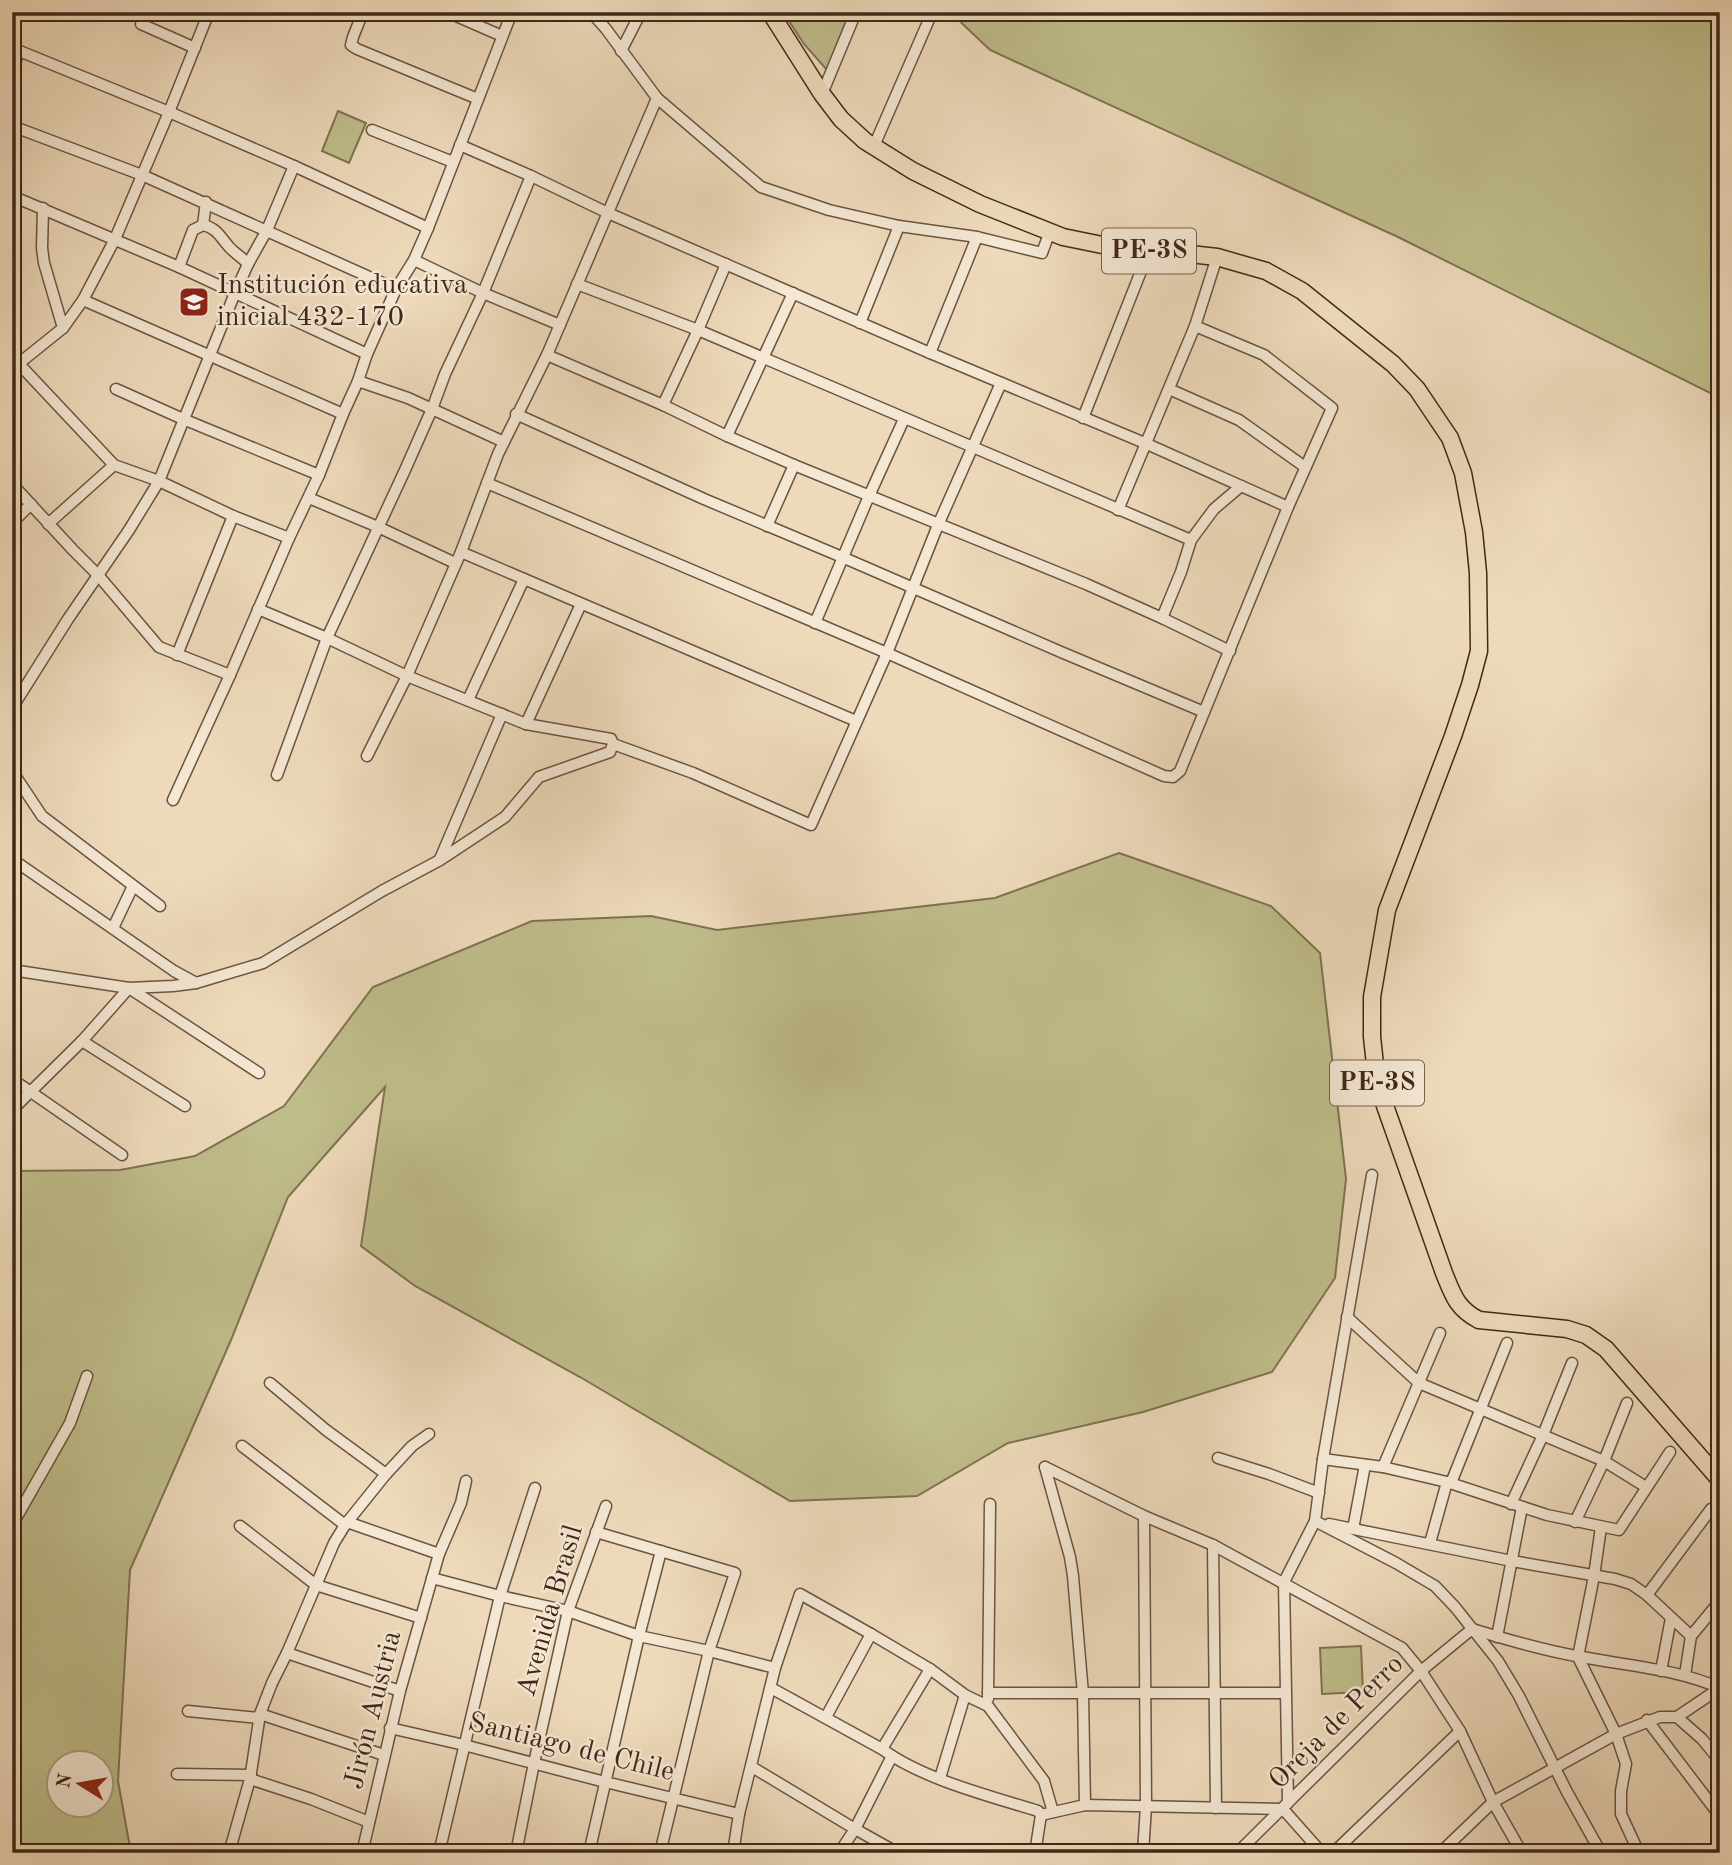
<svg xmlns="http://www.w3.org/2000/svg" width="1732" height="1865" font-family="'Old Standard TT',serif">
	<rect width="100%" height="100%" fill="#eedabb"/>
	<filter id="stains"><feTurbulence type="fractalNoise" baseFrequency=".00286" numOctaves="4"/><feColorMatrix values="0 0 0 0 .2 0 0 0 0 .09 0 0 0 0 .02 0 0 0 .5 -.17"/></filter>
	<radialGradient id="worn" r=".72"><stop offset=".6" stop-color="#630" stop-opacity="0"/><stop offset="1" stop-color="#630" stop-opacity=".3"/></radialGradient>
	<g fill="#bfbd8b" stroke="#7f7251" stroke-width="2" fill-rule="evenodd">
		<polygon points="783,12 861,12 834,78 804,44"/>
		<polygon points="950,12 1720,12 1720,398 1398,237 990,50"/>
		<polygon points="338,111 366,123 349,163 322,151"/>
		<path d="M 1119,853 L 1271,906 L 1320,953 L 1346,1179 L 1335,1278 L 1272,1372 L 1143,1412 L 1008,1443 L 917,1496 L 790,1501 L 580,1377 L 415,1286 L 361,1246 L 385,1087 L 288,1197 L 231,1340 L 130,1570 L 118,1781 L 131,1853 L 12,1853 L 12,1171 L 120,1170 L 195,1156 L 284,1106 L 373,987 L 532,921 L 651,916 L 717,930 L 995,898 ZM 60,1764 L 102,1764 L 102,1806 L 60,1806 Z"/>
		<polygon points="1361,1646 1363,1692 1322,1694 1320,1648"/>
	</g>
	<g fill="none" stroke-linecap="round" stroke-linejoin="round">
		<g stroke="#6b5440" stroke-width="13">
			<g id="minor">
				<polyline points="363,12 353,37 351,45 357,49 478,99"/>
				<polyline points="447,12 502,36"/>
				<polyline points="591,12 606,29 657,98 761,187 829,210 899,226 977,237 1042,253 1050,231"/>
				<polyline points="141,24 195,48"/>
				<polyline points="12,48 169,112 294,166 428,228"/>
				<polyline points="621,51 641,12"/>
				<polyline points="12,70 19,52"/>
				<polyline points="822,94 856,12"/>
				<polyline points="12,126 142,175 396,289"/>
				<polyline points="372,130 453,162"/>
				<polyline points="460,145 531,176 608,213 930,353 1147,444 1288,507"/>
				<polyline points="874,146 931,15 928,12"/>
				<polyline points="12,196 179,267 367,354"/>
				<polyline points="43,208 42,248 44,263 63,328"/>
				<polyline points="203,225 206,202"/>
				<polyline points="414,260 483,293 560,325"/>
				<path d="M 179,267 L 193,230 L 203,225 C 217,228 221,238 230,248 C 236,254 243,258 248,264"/>
				<polyline points="577,284 698,330 1191,540"/>
				<polyline points="83,300 343,414"/>
				<polyline points="860,323 899,226"/>
				<polyline points="930,353 977,237"/>
				<polyline points="547,355 663,405 727,436 794,465 1086,584 1162,618 1230,651"/>
				<polyline points="19,364 114,465"/>
				<polyline points="12,369 63,328 83,300 115,239 169,112 209,12"/>
				<polyline points="358,381 408,398 504,442"/>
				<polyline points="116,389 183,419 319,475"/>
				<polyline points="1169,389 1239,420 1305,467"/>
				<polyline points="663,405 698,330 726,264"/>
				<polyline points="516,414 704,499 842,557 1061,652 1204,712"/>
				<polyline points="1083,418 1149,251"/>
				<polyline points="727,436 793,293"/>
				<polyline points="487,483 887,653 1164,776 1173,777 1180,771 1288,507 1332,408 1264,355 1195,326"/>
				<polyline points="12,484 73,550 98,575 159,647 230,675"/>
				<polyline points="309,498 378,527 455,563"/>
				<polyline points="1118,510 1195,326 1217,257"/>
				<polyline points="12,523 31,504"/>
				<polyline points="48,524 114,465 159,481 233,516 289,538"/>
				<polyline points="767,526 794,465"/>
				<polyline points="461,552 856,721"/>
				<polyline points="1162,618 1181,572 1191,540 1214,509 1241,486"/>
				<polyline points="815,623 869,496 904,419"/>
				<polyline points="177,655 233,516"/>
				<polyline points="468,700 524,579"/>
				<polyline points="12,708 68,619 129,530 159,481 235,293 248,264 267,230 294,166"/>
				<polyline points="526,724 581,604"/>
				<polyline points="613,744 693,773 811,825 887,653 938,525 1001,383"/>
				<polyline points="367,756 407,676 461,552 498,454 547,355 657,98"/>
				<polyline points="12,771 42,816 160,906"/>
				<polyline points="277,775 327,638 405,470 432,409 445,374 483,293 531,176"/>
				<polyline points="173,800 230,675 289,538 319,475 343,414 358,381 367,354 396,289 414,260 428,228 512,12"/>
				<polyline points="12,859 174,971 196,983"/>
				<polyline points="440,859 502,714"/>
				<polyline points="113,928 133,886"/>
				<polyline points="12,970 129,988 173,986 196,983 263,963 382,891 440,860 505,817 539,777 610,752 613,744 611,739 526,724 407,676 327,638 258,609"/>
				<polyline points="82,1041 185,1106"/>
				<polyline points="12,1079 122,1155"/>
				<polyline points="12,1110 82,1041 129,988 259,1073"/>
				<polyline points="1347,1317 1419,1383 1604,1461 1646,1487"/>
				<polyline points="270,1383 326,1430 386,1474"/>
				<polyline points="242,1446 345,1525"/>
				<polyline points="1218,1458 1269,1474 1319,1493"/>
				<polyline points="1323,1459 1383,1467 1447,1482 1547,1515 1619,1530 1670,1452"/>
				<polyline points="1045,1467 1144,1516 1213,1545 1402,1648 1421,1671 1460,1731 1493,1802 1522,1853"/>
				<polyline points="1045,1467 1070,1557 1073,1576 1083,1694 1085,1805"/>
				<polyline points="1383,1467 1440,1333"/>
				<polyline points="1451,1483 1507,1343"/>
				<polyline points="1511,1504 1543,1435 1572,1363"/>
				<polyline points="12,1521 15,1520 70,1423 87,1376"/>
				<polyline points="1315,1521 1396,1563 1435,1586 1455,1607 1498,1661 1519,1696 1567,1792 1601,1853"/>
				<polyline points="347,1522 439,1554 400,1691 362,1853"/>
				<polyline points="1575,1522 1604,1461 1627,1403"/>
				<polyline points="1329,1524 1512,1561 1615,1579 1631,1584 1647,1595 1691,1636 1720,1601"/>
				<polyline points="240,1526 316,1585 421,1618"/>
				<polyline points="1601,1527 1594,1576 1578,1657 1616,1734 1626,1764 1621,1791 1621,1814 1639,1853"/>
				<polyline points="1353,1529 1365,1465"/>
				<polyline points="596,1532 735,1573 709,1651 660,1853"/>
				<polyline points="1430,1543 1447,1482"/>
				<polyline points="1213,1545 1216,1808"/>
				<polyline points="439,1554 461,1503 466,1481"/>
				<polyline points="432,1578 500,1596 568,1611 639,1636 709,1651 775,1668"/>
				<polyline points="1647,1595 1711,1509"/>
				<polyline points="1497,1637 1522,1507"/>
				<polyline points="287,1653 400,1691"/>
				<polyline points="1661,1671 1671,1618"/>
				<polyline points="1685,1675 1691,1636"/>
				<path d="M 771,1688 L 882,1749 C 922,1779 990,1796 1038,1811 L 1041,1815 L 1085,1805 L 1283,1809 L 1322,1853"/>
				<polyline points="988,1693 1285,1693"/>
				<polyline points="988,1699 990,1504"/>
				<polyline points="188,1711 259,1718"/>
				<polyline points="260,1714 384,1755"/>
				<polyline points="826,1717 871,1634"/>
				<polyline points="1677,1717 1702,1739 1720,1761"/>
				<polyline points="1647,1720 1720,1816"/>
				<polyline points="390,1728 464,1745 605,1782 739,1814"/>
				<polyline points="882,1749 930,1669"/>
				<polyline points="752,1767 855,1829 898,1853"/>
				<polyline points="177,1774 251,1775"/>
				<polyline points="940,1778 965,1695"/>
				<polyline points="250,1779 311,1799 369,1822"/>
				<polyline points="1288,1803 1284,1582 1315,1521 1323,1459 1372,1175"/>
				<polyline points="229,1853 250,1779 260,1714 272,1683 287,1653 334,1543 345,1525 386,1474 412,1446 429,1434"/>
				<polyline points="439,1853 500,1596 535,1488"/>
				<polyline points="516,1853 534,1763 568,1611 606,1506"/>
				<polyline points="589,1853 639,1636 661,1551"/>
				<polyline points="733,1853 739,1814 775,1668 800,1594 871,1634 930,1669 965,1695 988,1706 1044,1781 1053,1812"/>
				<polyline points="839,1853 855,1829 892,1756"/>
				<polyline points="1035,1853 1041,1815"/>
				<polyline points="1143,1853 1146,1806 1144,1516"/>
				<path d="M 1237,1853 L 1421,1671 L 1472,1629 C 1508,1640 1545,1651 1582,1657 C 1629,1666 1676,1669 1720,1688"/>
				<polyline points="1333,1853 1460,1731"/>
				<polyline points="1440,1853 1493,1802 1616,1734 1660,1717 1677,1717 1720,1688"/>
			</g>
		</g>
		<g stroke="#3f2817" stroke-width="19">
			<path id="trunk" d="M 770,12 L 822,94 L 841,119 L 865,141 L 913,171 L 980,204 L 1063,237 L 1127,250 L 1190,254 L 1217,257 L 1266,271 L 1302,291 L 1393,364 L 1417,389 L 1450,438 L 1463,473 L 1474,532 L 1478,573 L 1479,651 L 1470,685 L 1453,736 L 1387,910 L 1372,997 L 1372,1037 L 1377,1083 L 1444,1273 C 1453,1295 1457,1309 1479,1320 L 1567,1329 L 1586,1335 L 1606,1349 L 1720,1480"/>
		</g>
		<use href="#minor" stroke="#f4e7d3" stroke-width="10"/>
		<use href="#trunk" stroke="#eedabb" stroke-width="16"/>
	</g>
	<defs>
		<g id="school-square" transform="scale(1.575)"><rect x="-9" y="-9" width="18" height="18" rx="4" fill="#8f2418" stroke="#f4e7d3"/><path d="M0-5L7-2L0 1L-7-2ZM-4 1L0 2.5L4 1V4Q0 6-4 4Z" fill="#fff"/></g>
	</defs>
	<g fill-rule="evenodd">
		<use href="#school-square" x="194" y="302"/>
	</g>
	<g text-anchor="middle" dominant-baseline="central" stroke-width="5" stroke-linejoin="round" paint-order="stroke">
		<g fill="#f4e7d3" stroke="#75614f" stroke-width="2">
			<rect x="1102" y="228.5" width="94" height="45" rx="5"/>
			<rect x="1330" y="1060.5" width="94" height="45" rx="5"/>
		</g>
		<g font-size="26" font-weight="bold" fill="#3f2817">
			<text x="1149" y="251">PE-3S</text>
			<text x="1377" y="1083">PE-3S</text>
		</g>
		<g font-size="28" fill="#3f2817" stroke="#f4e7d3" text-anchor="start">
			<text x="217" y="286">Institución educativa<tspan x="217" dy="32">inicial 432-170</tspan></text>
		</g>
		<g font-size="28" fill="#3f2817" stroke="#f4e7d3">
			<text transform="translate(551 1611) rotate(-74)">Avenida Brasil</text>
			<text transform="translate(374 1710) rotate(-76)">Jirón Austria</text>
			<text transform="translate(1337 1723) rotate(-45)">Oreja de Perro</text>
			<text transform="translate(571 1748) rotate(14)">Santiago de Chile</text>
		</g>
	</g>
	<rect width="1732" height="1865" fill="none" stroke="#eedabb" stroke-width="42"/>
	<rect x="14" y="14" width="1704" height="1837" fill="none" stroke="#3f2817" stroke-width="3.5"/>
	<rect x="21" y="21" width="1690" height="1823" fill="none" stroke="#3f2817" stroke-width="2"/>
	<g transform="translate(80 1784) rotate(281)"><circle r="33" fill="#f4e7d3" stroke="#ac9b88" stroke-width="2"/>
	<path d="M0-5L12 26L0 18L-12 26Z" fill="#8f2418"/>
	<text y="-10" font-size="19" font-weight="bold" text-anchor="middle" fill="#3f2817">N</text>
	</g>
	<rect width="100%" height="100%" filter="url(#stains)"/>
	<rect width="100%" height="100%" fill="url(#worn)"/>
</svg>
